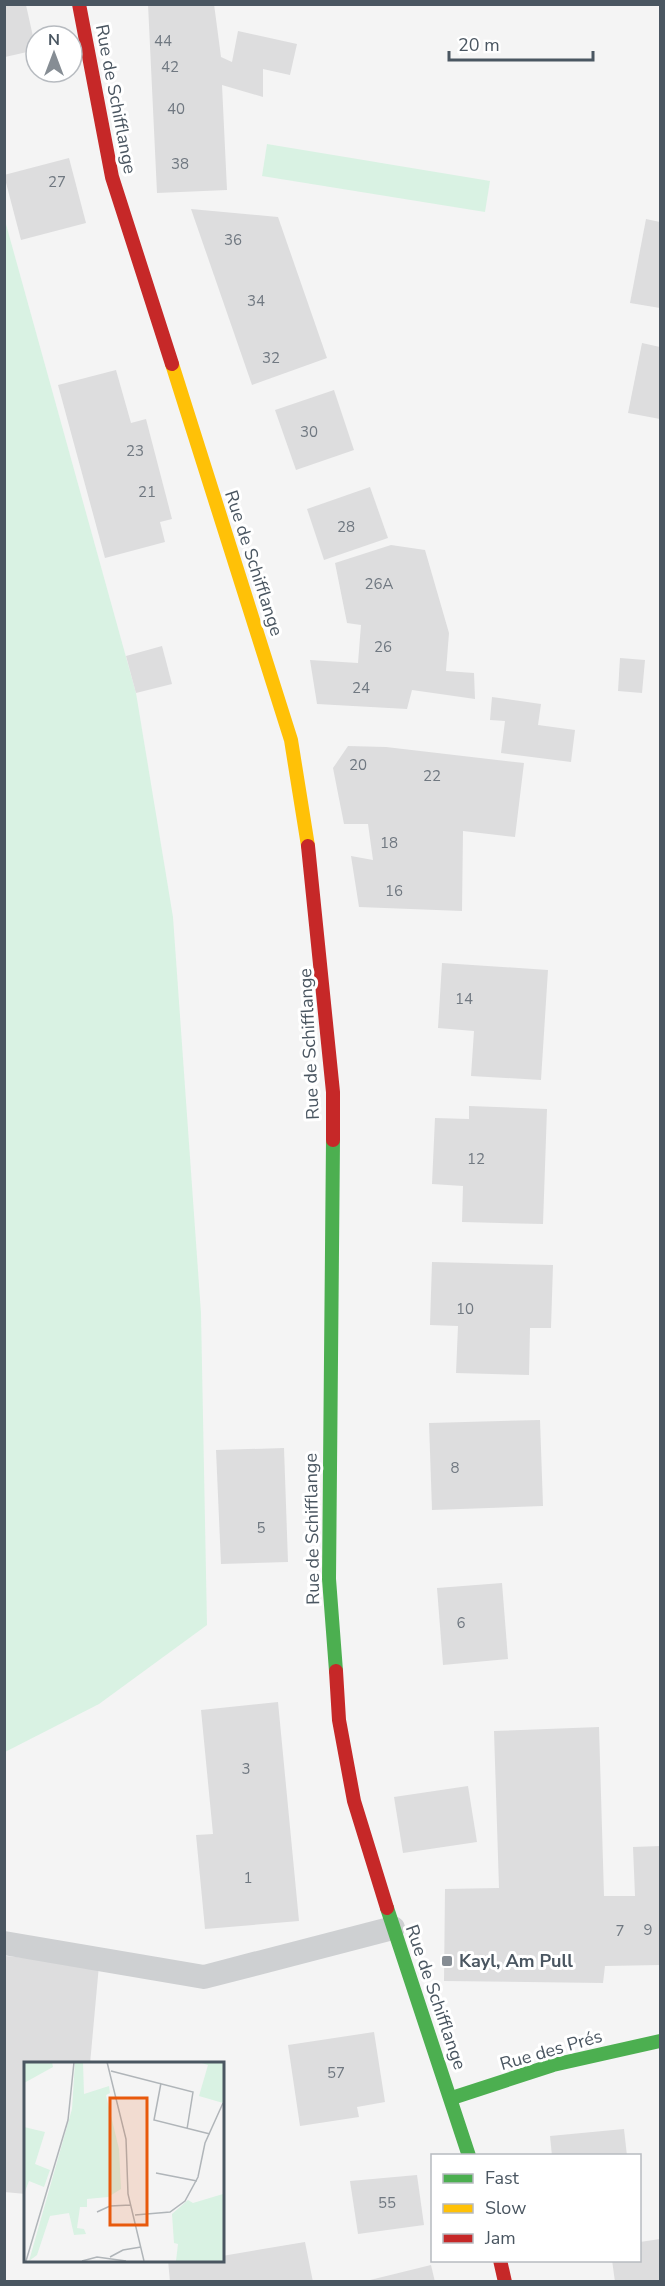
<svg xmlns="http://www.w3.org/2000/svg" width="665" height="2286" font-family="'Nunito Sans',sans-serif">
	<rect width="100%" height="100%" fill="#f4f4f4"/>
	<g fill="#d9f2e3">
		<polygon points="267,144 490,181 485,212 262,176"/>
		<polygon points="4,217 136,693 173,917 201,1313 207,1625 99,1704 5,1752"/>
	</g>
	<g fill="#ddddde">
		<polygon points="148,4 214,4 221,57 232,62 238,31 297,44 290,75 263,69 263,97 222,85 227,190 157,193"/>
		<polygon points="4,5 26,5 36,50 5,57"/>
		<polygon points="69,158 86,223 21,240 4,175"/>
		<polygon points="191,209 278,217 327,358 252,385"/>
		<polygon points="646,219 660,222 660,308 630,303"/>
		<polygon points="642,343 660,347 660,419 628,413"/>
		<polygon points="116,370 131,423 146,419 172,519 160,522 165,542 105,558 58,385"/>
		<polygon points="334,390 354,450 296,470 275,410"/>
		<polygon points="370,487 388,538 324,560 307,509"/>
		<polygon points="391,545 425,550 449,633 446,671 474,673 475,699 412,690 407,709 317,704 310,660 358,663 361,625 347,623 335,563"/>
		<polygon points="162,646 172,684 136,693 126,656"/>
		<polygon points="620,658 645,660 642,693 618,691"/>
		<polygon points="492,697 541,704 538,725 575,730 571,762 501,753 505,721 490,720"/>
		<polygon points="348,746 386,747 524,763 515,837 463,831 462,911 359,907 351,856 373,860 368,824 344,824 333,768"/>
		<polygon points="442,963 548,970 541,1080 471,1076 474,1031 438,1028"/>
		<polygon points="469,1106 547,1109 543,1224 462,1222 463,1186 432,1184 435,1118 469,1119"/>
		<polygon points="432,1262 553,1265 551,1328 530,1328 529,1375 456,1373 458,1326 430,1325"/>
		<polygon points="540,1420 543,1506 432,1510 429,1423"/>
		<polygon points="284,1448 288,1562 221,1564 216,1450"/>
		<polygon points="502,1583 508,1659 443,1665 437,1588"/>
		<polygon points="278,1702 299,1921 205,1929 196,1835 213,1834 201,1710"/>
		<polygon points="599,1727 604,1896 635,1896 633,1847 660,1846 660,1965 605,1966 603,1983 444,1981 445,1889 499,1888 494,1731"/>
		<polygon points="468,1786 477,1842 403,1853 394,1797"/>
		<polygon points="6,1956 99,1965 90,2064 26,2064 26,2194 4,2192"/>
		<polygon points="374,2032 385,2102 357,2107 359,2117 300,2126 288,2045"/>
		<polygon points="624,2129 627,2156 552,2156 550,2136"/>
		<polygon points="417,2175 424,2225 358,2234 350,2181"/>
		<polygon points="660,2239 660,2282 615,2282 612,2260 640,2260 640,2242"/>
		<polygon points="305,2242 313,2282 170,2282 168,2260 222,2260 222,2256"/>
		<polygon points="431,2265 435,2282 366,2282 366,2281"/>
	</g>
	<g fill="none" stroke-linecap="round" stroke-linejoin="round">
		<polyline stroke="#ced0d2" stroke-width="24" points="4,1943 204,1977 393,1928"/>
		<g stroke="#4caf50" stroke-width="14">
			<polyline points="333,1140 329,1579 336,1671"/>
			<polyline points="387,1908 469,2156"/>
			<polyline points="452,2098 553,2065 660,2041"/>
		</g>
		<polyline stroke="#ffc107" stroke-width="14" points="172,364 291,740 308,846"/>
		<g stroke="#c62828" stroke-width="14">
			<polyline points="79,4 112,177 172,364"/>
			<polyline points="308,846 333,1092 333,1140"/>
			<polyline points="336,1671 339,1720 354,1801 387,1908"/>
			<polyline points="500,2260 505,2282"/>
		</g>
	</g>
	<rect fill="#868d94" stroke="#fff" stroke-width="2" x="441" y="1955" width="12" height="12" rx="3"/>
	<g text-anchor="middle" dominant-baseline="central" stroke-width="6" stroke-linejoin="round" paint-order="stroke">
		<g font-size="15" fill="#707881">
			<text x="163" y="41">44</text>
			<text x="170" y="67">42</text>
			<text x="176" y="109">40</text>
			<text x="180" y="164">38</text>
			<text x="57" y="182">27</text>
			<text x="233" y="240">36</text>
			<text x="256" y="301">34</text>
			<text x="271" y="358">32</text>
			<text x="309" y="432">30</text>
			<text x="135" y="451">23</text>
			<text x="147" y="492">21</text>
			<text x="346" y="527">28</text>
			<text x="379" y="584">26A</text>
			<text x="383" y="647">26</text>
			<text x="361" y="688">24</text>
			<text x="358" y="765">20</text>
			<text x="432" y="776">22</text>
			<text x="389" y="843">18</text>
			<text x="394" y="891">16</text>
			<text x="464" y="999">14</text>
			<text x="476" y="1159">12</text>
			<text x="465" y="1309">10</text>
			<text x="455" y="1468">8</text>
			<text x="261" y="1528">5</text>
			<text x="461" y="1623">6</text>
			<text x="246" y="1769">3</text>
			<text x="248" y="1878">1</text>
			<text x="648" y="1930">9</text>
			<text x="620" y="1931">7</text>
			<text x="336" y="2073">57</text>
			<text x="387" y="2203">55</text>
		</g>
		<g font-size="18" fill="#4a5661" stroke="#fff">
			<text transform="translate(116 99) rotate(79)">Rue de Schifflange</text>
			<text transform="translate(254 563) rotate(72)">Rue de Schifflange</text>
			<text transform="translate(309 1044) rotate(-93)">Rue de Schifflange</text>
			<text transform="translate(312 1529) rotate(-91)">Rue de Schifflange</text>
			<text transform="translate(436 1997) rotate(71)">Rue de Schifflange</text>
			<text transform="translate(551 2050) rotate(-16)">Rue des Prés</text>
		</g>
		<g font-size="18" font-weight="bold" fill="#4a5661" stroke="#fff" text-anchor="start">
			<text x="459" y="1961">Kayl, Am Pull</text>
		</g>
	</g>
	<g transform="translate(24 2062)">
		<rect width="200" height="200" fill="#f4f4f4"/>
		<path d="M 0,0 L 28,0 L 29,5 L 0,21 ZM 51,0 L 59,0 L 60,32 L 85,24 L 86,31 L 82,33 L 95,87 L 97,127 L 84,135 L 63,137 L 63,145 L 56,145 L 53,166 L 60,167 L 62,172 L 50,173 L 45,151 L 26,154 L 13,193 L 5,199 L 48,47 ZM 175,0 L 199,0 L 199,41 L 175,34 L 184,3 ZM 0,65 L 21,70 L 11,102 L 26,108 L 20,125 L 5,119 L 0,132 ZM 199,132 L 199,199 L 152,199 L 154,182 L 150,181 L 148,152 L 164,138 L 169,141 Z" fill="#d9f2e3"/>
		<path fill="none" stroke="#b0b5b9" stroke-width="1.5" d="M 83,0 L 102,77 L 104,132 L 120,199M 87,9 L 169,30 L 163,67M 137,21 L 130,58 L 186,72M 132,111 L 173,119M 73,150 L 86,144 L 107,143M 111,153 L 146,150 L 161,139 L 174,115 L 181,81 L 199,41M 86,195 L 99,188 L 117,185M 2,199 L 44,58 L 50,0M 58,199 L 73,195 L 102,199"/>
		<path fill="#e8590c" fill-opacity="0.15" stroke="#e8590c" stroke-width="3" d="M 86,36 L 123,36 L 123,163 L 86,163 Z"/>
		<rect width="200" height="200" fill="none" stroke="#4a5661" stroke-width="3"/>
	</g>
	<rect width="665" height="2286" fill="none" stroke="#4a5661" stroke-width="12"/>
	<rect x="431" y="2154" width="210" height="108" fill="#ffffff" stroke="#b7bbc0" stroke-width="1.5"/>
	<rect x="443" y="2174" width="30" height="9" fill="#4caf50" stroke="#b7bbc0" stroke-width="1.5"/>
	<text x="485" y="2184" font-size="18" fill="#4a5661">Fast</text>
	<rect x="443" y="2204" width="30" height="9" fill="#ffc107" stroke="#b7bbc0" stroke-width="1.5"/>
	<text x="485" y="2214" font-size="18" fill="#4a5661">Slow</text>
	<rect x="443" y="2234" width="30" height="9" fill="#c62828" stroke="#b7bbc0" stroke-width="1.5"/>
	<text x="485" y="2244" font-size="18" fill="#4a5661">Jam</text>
	<g transform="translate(54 54)"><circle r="28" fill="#ffffff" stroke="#b7bbc0" stroke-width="1.5"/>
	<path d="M0-4.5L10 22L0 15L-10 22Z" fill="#868d94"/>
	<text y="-9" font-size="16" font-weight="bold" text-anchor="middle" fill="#4a5661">N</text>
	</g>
	<path d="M449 51v9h144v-9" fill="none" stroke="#4a5661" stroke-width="3"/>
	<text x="458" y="51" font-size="18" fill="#4a5661" stroke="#ffffff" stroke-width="4.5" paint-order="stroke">20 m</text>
</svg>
